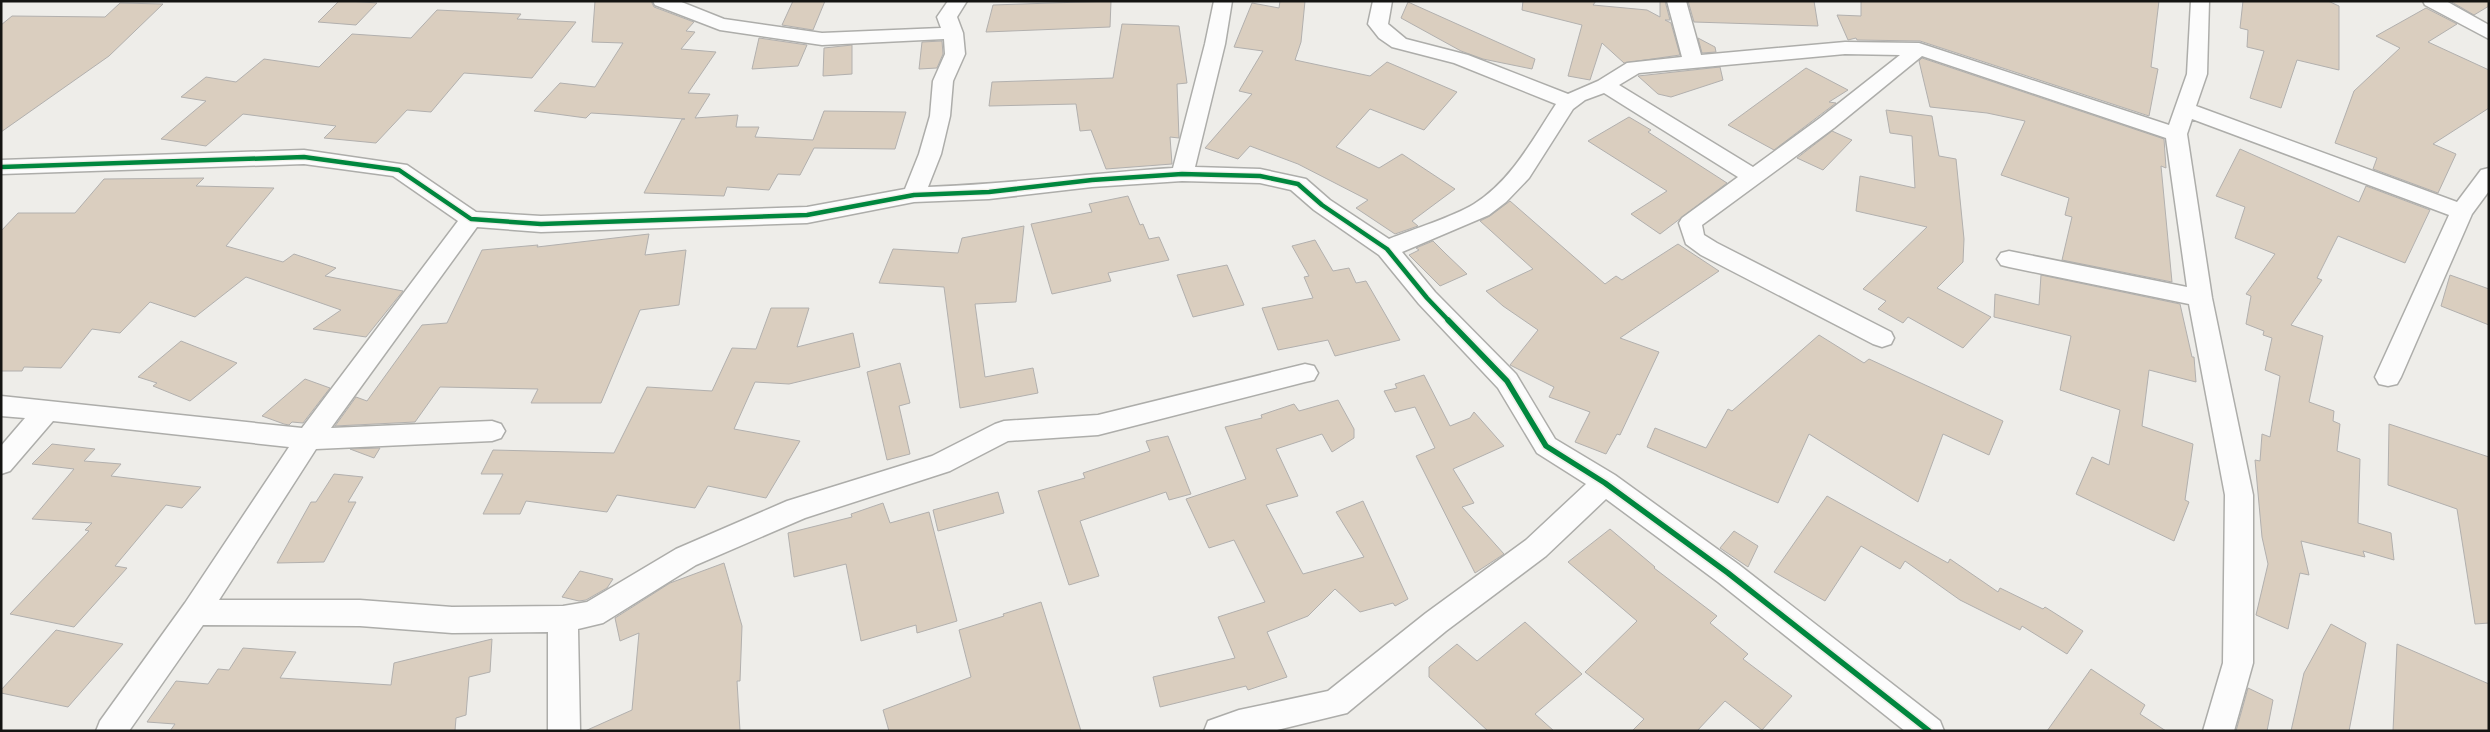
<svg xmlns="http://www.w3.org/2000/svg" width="2490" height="732" font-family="'Archivo Narrow',sans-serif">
	<rect width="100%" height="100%" fill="#eeede9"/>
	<g fill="#dacebf" stroke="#b2b0ae">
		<polygon points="339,1 349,1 377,3 356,25 318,22"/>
		<polygon points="595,1 651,1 654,7 694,22 686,31 695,32 681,49 716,52 688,93 710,94 695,118 738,115 736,127 759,127 755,137 813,140 824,111 906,112 895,149 814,148 800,175 778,174 769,190 727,187 724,196 644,193 682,119 685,119 591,113 586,118 534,111 560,83 595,87 623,43 592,42"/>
		<polygon points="793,1 825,1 813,30 782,25"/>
		<polygon points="1111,1 1110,27 986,32 993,5"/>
		<polygon points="1280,1 1305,1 1301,42 1295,60 1370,76 1387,62 1457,92 1424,130 1370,109 1336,147 1379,168 1402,154 1455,189 1412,221 1418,226 1395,234 1356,208 1368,200 1298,164 1250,146 1238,159 1205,148 1252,94 1239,91 1263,51 1234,47 1252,3 1279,8"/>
		<polygon points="1523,1 1596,1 1593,5 1647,10 1660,17 1660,1 1665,1 1670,20 1665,20 1671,23 1680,55 1624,63 1602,43 1590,80 1568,76 1582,25 1522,10"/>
		<polygon points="1688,1 1814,1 1818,26 1694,22"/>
		<polygon points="1861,1 2159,1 2151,67 2158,69 2149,116 1920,41 1857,40 1856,38 1848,40 1837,15 1861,16"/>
		<polygon points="2243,1 2328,1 2339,6 2339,70 2297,60 2281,108 2250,98 2264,51 2247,47 2248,30 2240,28"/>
		<polygon points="2450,1 2489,1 2489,6 2474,15"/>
		<polygon points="1408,2 1535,59 1532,69 1483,59 1461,51 1401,18"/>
		<polygon points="120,3 163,4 109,56 1,132 1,25 12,16 105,17"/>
		<polygon points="2426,8 2457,24 2428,42 2489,70 2489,108 2433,144 2456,154 2438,193 2373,169 2377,158 2335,143 2354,91 2400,48 2376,36"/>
		<polygon points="437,10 521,14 517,19 576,22 532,78 464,73 431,112 407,110 376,143 324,138 336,126 243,114 206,146 161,139 206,101 181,97 206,77 236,82 264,59 319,67 352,34 411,38"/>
		<polygon points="1122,24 1179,26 1187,83 1177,84 1179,138 1170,137 1172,164 1106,169 1091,130 1080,131 1076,104 989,106 992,82 1113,78"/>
		<polygon points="759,38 807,45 798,66 752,69"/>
		<polygon points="1698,38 1715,47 1716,52 1702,53"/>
		<polygon points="942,41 943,54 937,68 919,69 922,42"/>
		<polygon points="852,45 852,74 823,76 824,48"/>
		<polygon points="1922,58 2164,139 2166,168 2161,166 2172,282 2062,260 2072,217 2065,215 2069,198 2001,175 2025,121 1987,113 1930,107 1919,61"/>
		<polygon points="1720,67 1723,80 1671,97 1658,94 1638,76"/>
		<polygon points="1806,68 1848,90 1829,102 1836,103 1774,150 1728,125"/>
		<polygon points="1886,110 1932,116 1939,156 1956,159 1964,239 1963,262 1937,288 1991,317 1963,348 1908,317 1903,323 1878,309 1886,301 1863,289 1927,227 1856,211 1860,176 1915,188 1912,136 1890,133"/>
		<polygon points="1629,117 1651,130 1648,132 1727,183 1660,234 1631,214 1667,191 1588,141"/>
		<polygon points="1832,131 1852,140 1823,170 1797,158"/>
		<polygon points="2240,149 2359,202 2366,186 2430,210 2405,263 2338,236 2317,278 2322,280 2291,325 2323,336 2309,402 2334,411 2333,421 2340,424 2337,451 2360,459 2358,523 2391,533 2394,560 2363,551 2365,557 2301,541 2309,575 2300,573 2288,629 2256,615 2268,564 2262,537 2255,460 2260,461 2262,434 2270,437 2280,376 2265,370 2272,338 2263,335 2264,331 2246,324 2251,296 2246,294 2275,254 2235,238 2245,207 2216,196"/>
		<polygon points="204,178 196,186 274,188 226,246 283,262 294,254 336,268 325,276 403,291 366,337 313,329 341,310 246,277 195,317 150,302 120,333 92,329 61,368 24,367 22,371 1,371 1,231 18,213 75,213 104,179"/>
		<polygon points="1128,196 1140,225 1143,224 1149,239 1159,237 1169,260 1108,273 1111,281 1052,294 1031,224 1092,212 1089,204"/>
		<polygon points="1510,201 1605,284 1616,276 1622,280 1678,244 1719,271 1620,338 1659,352 1620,435 1617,434 1606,454 1575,442 1590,412 1549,397 1554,387 1510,365 1538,330 1503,306 1486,291 1533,269 1480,221 1490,216"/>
		<polygon points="1024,226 1016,302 975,304 985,377 1033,368 1038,393 960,408 944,287 879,283 893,249 958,253 962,238"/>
		<polygon points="649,234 645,255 686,250 679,305 640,310 601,403 531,403 538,389 440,387 415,422 335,426 356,397 367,401 422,325 447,323 482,250 538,245 537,247"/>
		<polygon points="1315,240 1333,271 1349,268 1356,283 1366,281 1400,340 1335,356 1328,340 1278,350 1262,308 1313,298 1304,277 1309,276 1292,246"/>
		<polygon points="1433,241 1446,254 1467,274 1440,286 1409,255 1419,250 1416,248"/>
		<polygon points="1227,265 1244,305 1193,317 1177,275"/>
		<polygon points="2041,275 2180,304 2192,357 2194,357 2196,382 2149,370 2142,426 2193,444 2185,500 2189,502 2174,541 2076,494 2092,457 2109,465 2120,410 2060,390 2071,336 1994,317 1995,294 2039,305"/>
		<polygon points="2450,275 2489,289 2489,325 2441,306"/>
		<polygon points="771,308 809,308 797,347 853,333 860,367 789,384 755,382 734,429 800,441 766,498 708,486 695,508 617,495 607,512 526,501 520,514 483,514 503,474 481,474 493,450 614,453 647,387 712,391 732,348 756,349"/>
		<polygon points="1819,335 1864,363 1869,359 2003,421 1989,455 1943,434 1918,502 1809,434 1778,503 1647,447 1655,428 1706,448 1728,409 1732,411"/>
		<polygon points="181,341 237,363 190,401 153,386 157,383 138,377"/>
		<polygon points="900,363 910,403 899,406 910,454 887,460 867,372"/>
		<polygon points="1424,375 1450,426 1470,418 1474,412 1504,446 1453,469 1474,503 1462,507 1504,554 1475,573 1416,456 1435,448 1415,407 1395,412 1384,391 1397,388 1395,384"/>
		<polygon points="305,379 330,388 303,423 292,422 289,425 284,424 262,416"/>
		<polygon points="1338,400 1354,429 1354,438 1332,452 1322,434 1276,449 1298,496 1266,505 1303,574 1364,557 1336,512 1363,501 1408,599 1395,606 1393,603 1360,612 1335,589 1308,616 1267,632 1287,677 1248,690 1246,686 1160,707 1153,677 1235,658 1218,617 1265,602 1234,540 1209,548 1186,499 1246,479 1225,427 1262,418 1261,415 1294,404 1299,411"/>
		<polygon points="2389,424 2489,457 2489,623 2475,624 2457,509 2388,485"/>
		<polygon points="1168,436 1191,494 1169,500 1166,492 1080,521 1099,576 1069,585 1038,491 1085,478 1083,473 1150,451 1146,441"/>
		<polygon points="52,444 95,449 84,461 121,464 111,476 201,487 182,508 166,505 115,566 127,568 74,627 10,614 89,531 85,530 92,523 32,519 74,469 32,464"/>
		<polygon points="380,448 374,458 350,449"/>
		<polygon points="334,474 363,477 348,502 356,502 324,562 277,563 311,502 316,502"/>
		<polygon points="998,492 1004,513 938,531 933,510"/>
		<polygon points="1827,496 1948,563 1950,559 1998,592 2000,588 2043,609 2045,607 2083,631 2067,654 2022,626 2020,630 1960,600 1905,561 1900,569 1861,546 1825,601 1774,572"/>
		<polygon points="883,503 890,523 929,512 957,621 917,633 916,625 861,641 846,564 794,577 788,533 852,517 851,514"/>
		<polygon points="1610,529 1655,567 1654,568 1717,616 1710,623 1748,654 1743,659 1792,696 1762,730 1725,701 1697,731 1632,731 1644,719 1585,672 1637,621 1568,562"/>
		<polygon points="1734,531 1758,546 1748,567 1720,548"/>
		<polygon points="724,563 742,626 740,681 737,681 740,731 585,731 632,710 639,633 620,641 615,618 670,583"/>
		<polygon points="580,571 613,579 607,588 586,600 579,601 562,597"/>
		<polygon points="1041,602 1081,731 889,731 883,710 971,677 959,630 1004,616 1003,614"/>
		<polygon points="1525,622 1582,674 1535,714 1554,731 1488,731 1429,677 1429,667 1457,644 1477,661"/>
		<polygon points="2331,624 2366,643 2349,731 2291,731 2304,673"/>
		<polygon points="56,630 123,644 68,707 1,693 1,690"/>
		<polygon points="492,639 490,672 469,677 466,715 456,718 455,731 170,731 175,724 147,722 176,681 208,684 218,669 229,670 243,648 296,652 280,678 391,685 394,663"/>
		<polygon points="2397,644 2489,684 2489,731 2393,731"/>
		<polygon points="2091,669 2145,705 2140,714 2166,731 2047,731"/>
		<polygon points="2248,688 2273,700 2267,731 2236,731"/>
	</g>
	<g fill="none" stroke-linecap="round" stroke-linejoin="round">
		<g stroke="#adadaa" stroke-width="3">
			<g id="street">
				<path d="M 653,1 L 679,1 L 724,19 L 822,33 L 941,28 L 937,17 L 948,1 L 967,1 L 957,17 L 963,33 L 965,54 L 953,81 L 950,116 L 941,154 L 928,187 C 1010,184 1091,173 1173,168 L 1205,44 L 1214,1 L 1232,1 L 1225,44 L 1195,167 L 1260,169 L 1306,179 L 1330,200 L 1389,239 C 1413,229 1453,217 1474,204 C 1511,181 1533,139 1556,104 L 1454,63 L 1392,47 L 1379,38 L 1368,24 L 1373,1 L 1392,1 L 1388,24 L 1406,39 L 1468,55 L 1568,94 L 1598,81 L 1627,63 L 1682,57 L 1667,1 L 1686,1 L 1701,55 L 1845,42 L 1919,43 L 2169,125 L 2187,74 L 2191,1 L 2209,1 L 2207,74 L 2196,106 L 2457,202 L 2481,170 L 2489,168 L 2489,191 L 2472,214 L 2401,377 L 2397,384 L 2388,386 L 2379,384 L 2375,377 L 2449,215 L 2192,119 L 2187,134 L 2212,298 L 2253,495 L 2253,663 L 2234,731 L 2203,731 L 2223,663 L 2225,495 L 2189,304 L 2009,267 L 2001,265 L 1997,259 L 2001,253 L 2009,251 L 2187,287 L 2166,138 L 1922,56 L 1834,128 L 1702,225 L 1704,235 L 1717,243 L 1891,332 L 1894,338 L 1891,344 L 1882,347 L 1873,344 L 1701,255 L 1686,244 L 1679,223 L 1682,218 L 1738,177 L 1604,93 L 1585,100 L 1573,109 L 1529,178 L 1506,202 L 1489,215 L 1402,252 L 1435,292 L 1516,374 L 1555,439 L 1615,475 L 1738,564 L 1940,721 L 1944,731 L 1905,731 L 1718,582 L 1606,499 L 1546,556 L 1446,631 L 1347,713 L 1273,731 L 1204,731 L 1208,721 L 1239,710 L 1328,691 L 1426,613 L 1526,540 L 1586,484 L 1537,453 L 1498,388 L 1419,304 L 1379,255 L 1314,210 L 1291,190 L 1260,183 L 1182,181 L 1092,187 L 989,199 L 914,202 L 807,223 L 541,232 L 477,227 L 331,428 L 492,421 L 501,424 L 505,431 L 501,438 L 492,441 L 316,449 L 219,600 L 360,600 L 452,607 L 563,606 L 587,602 L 676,549 L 787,501 L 932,456 L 995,424 L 1004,421 L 1098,415 L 1305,364 L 1314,366 L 1318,373 L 1314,380 L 1305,382 L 1098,435 L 1008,441 L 950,471 L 805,518 L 696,565 L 603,623 L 578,629 L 580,731 L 548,731 L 548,632 L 452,633 L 360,626 L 203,625 L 129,731 L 96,731 L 100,721 L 185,603 L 289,447 L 53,421 L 10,471 L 1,474 L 1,446 L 25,418 L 1,416 L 1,396 L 302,428 L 458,221 L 393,176 L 304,164 L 1,174 L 1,160 L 304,150 L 407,165 L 476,212 L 541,216 L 807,207 L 905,189 L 919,154 L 930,116 L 933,81 L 945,54 L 944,39 L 822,45 L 720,30 L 655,5 ZM 1845,54 L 1900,55 L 1820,118 L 1753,167 L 1619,85 L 1639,73 Z"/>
				<polygon points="2423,1 2446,1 2489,25 2489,39 2425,5"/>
			</g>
		</g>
		<use href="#street" fill="#fcfcfc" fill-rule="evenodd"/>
		<g stroke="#efeee8" stroke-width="7">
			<polyline id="cycleway-far1" points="1,167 304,157 399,170 471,219 541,224 807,215 914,195 989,192 1092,180 1182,174 1260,176 1298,184 1322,205 1387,249 1427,298 1449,321"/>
		</g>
		<g stroke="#efeee8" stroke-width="9">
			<polyline id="cycleway" points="1448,320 1507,381 1546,446 1605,483 1728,573 1929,731"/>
		</g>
		<use href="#cycleway-far1" stroke="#00873e" stroke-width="4.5"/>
		<use href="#cycleway" stroke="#00873e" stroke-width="5.5"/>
	</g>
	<rect width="2490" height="732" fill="none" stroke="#141412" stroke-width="5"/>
</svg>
